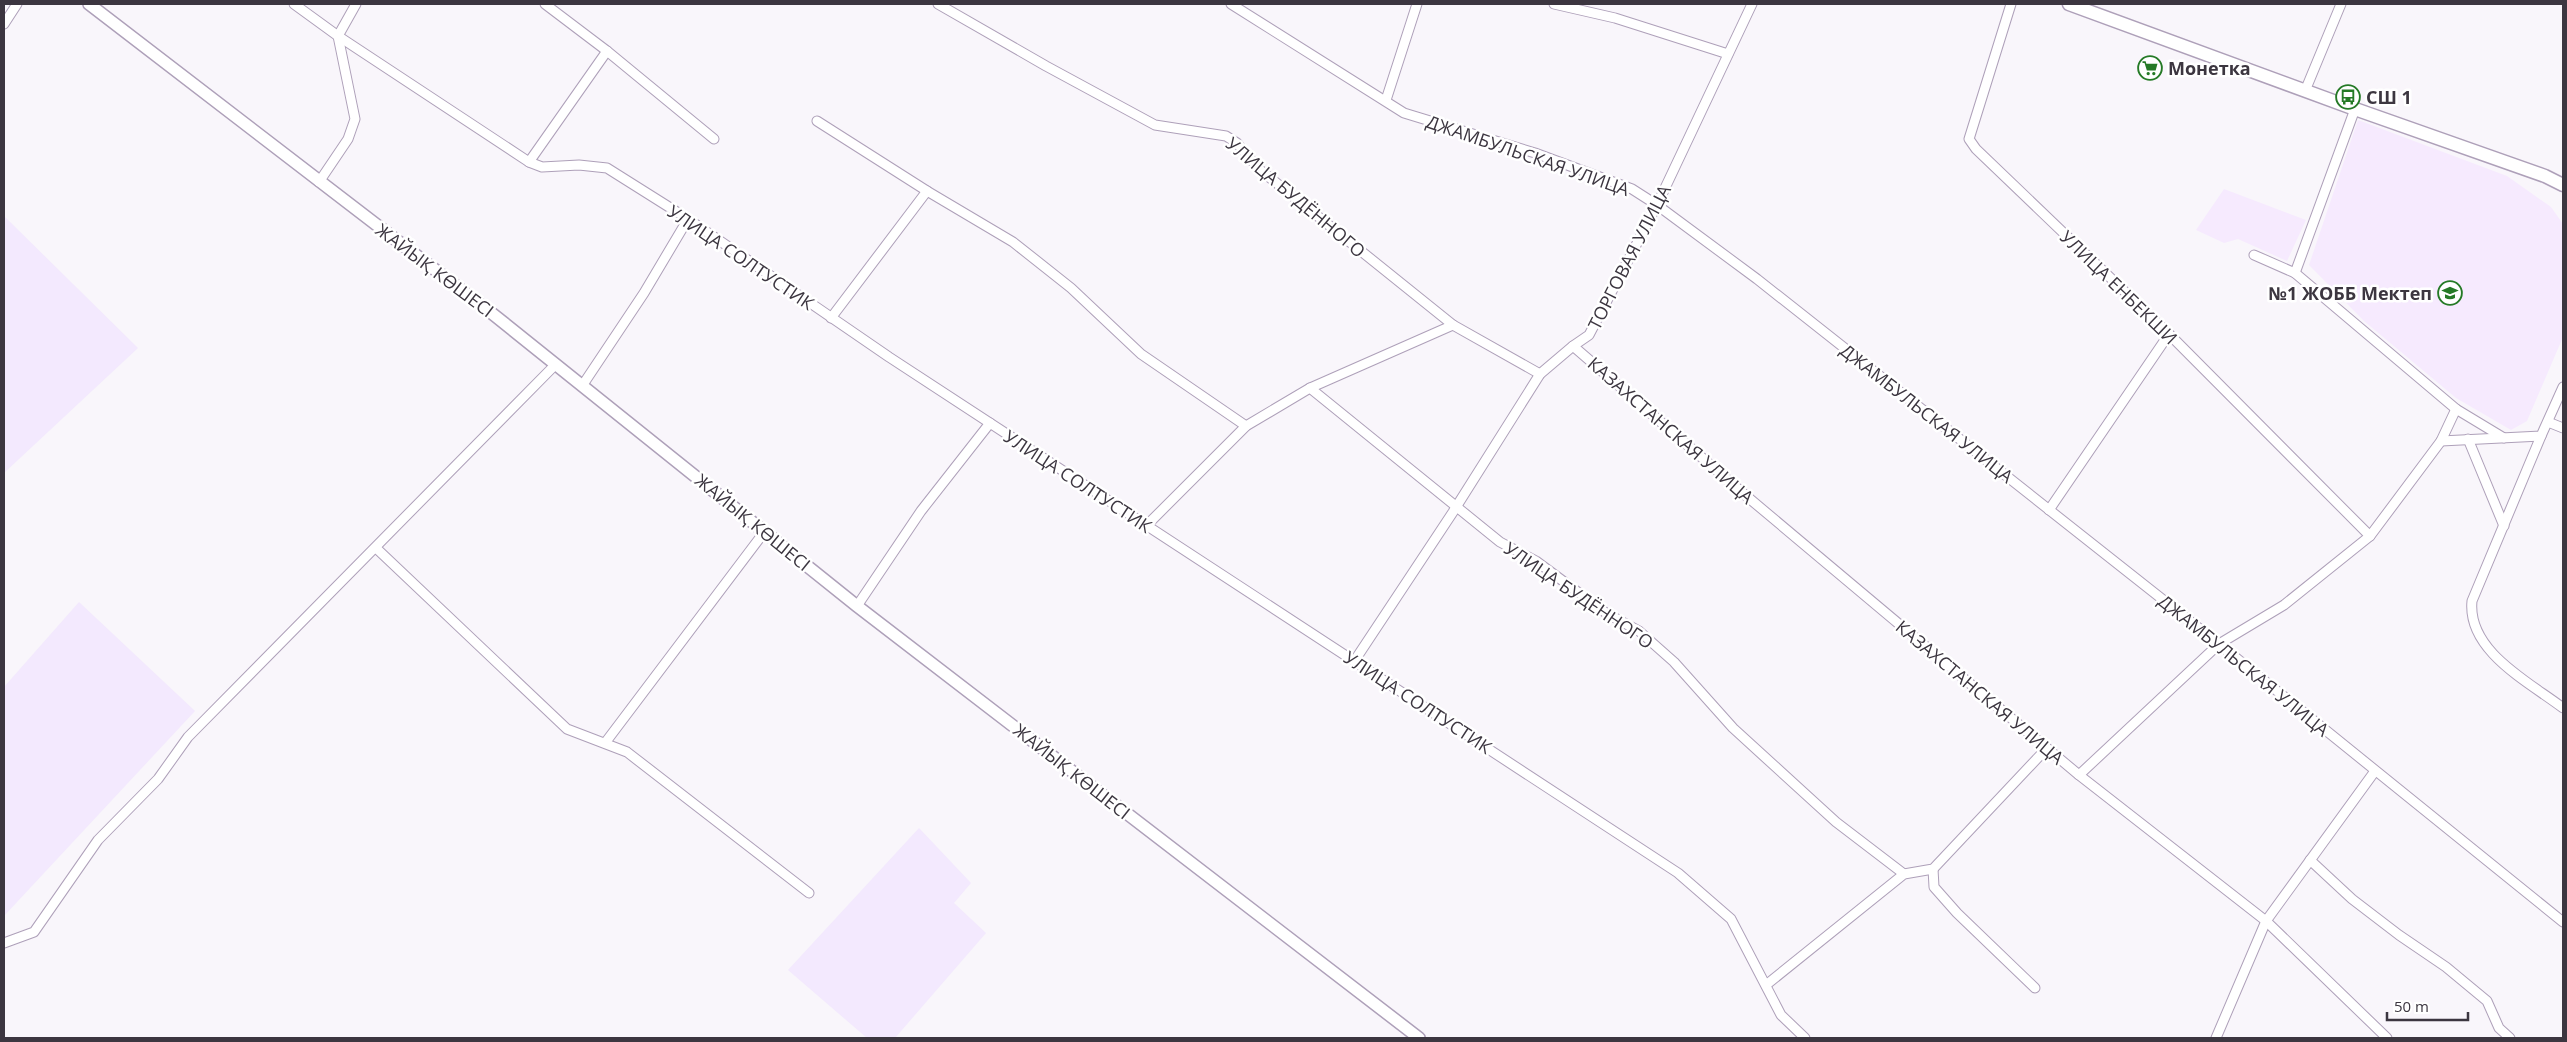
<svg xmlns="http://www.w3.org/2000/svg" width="2567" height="1042" font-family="'Open Sans',sans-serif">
	<rect width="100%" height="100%" fill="#f9f6fb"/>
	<g fill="#f3e9fe">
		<polygon points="4,216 138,348 4,473"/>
		<polygon points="79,602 195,711 4,916 4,687"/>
		<polygon points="919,828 971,883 954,903 986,933 895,1038 867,1038 788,970"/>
	</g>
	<g fill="#f6eafe">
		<polygon points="2358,120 2507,176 2551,207 2563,224 2563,337 2527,421 2511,430 2456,398 2364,321 2309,265"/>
		<polygon points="2224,189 2306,220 2287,261 2238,239 2224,243 2196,230"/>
	</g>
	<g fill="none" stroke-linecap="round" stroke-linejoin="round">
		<g stroke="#aea0b9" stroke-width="11">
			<g id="minor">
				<polyline points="294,4 338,36 529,162 542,167 579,165 607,168 688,219 889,357 1678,873 1731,919 1781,1015 1805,1038"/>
				<polyline points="545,4 607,51 714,139"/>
				<polyline points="938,4 1046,66 1155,125 1226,136 1237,143 1259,169 1453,325"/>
				<polyline points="1231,4 1404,113 1535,153 1632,189 1657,205 1757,279 2219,644 2563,922"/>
				<polyline points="1554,4 1615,18 1728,54"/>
				<polyline points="2011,4 1969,139 1976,149 2169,334 2370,536"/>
				<polyline points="4,24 17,4"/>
				<polyline points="2305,91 2341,4"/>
				<polyline points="1386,100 1417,4"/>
				<polyline points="817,121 927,191 1013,242 1071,288 1141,354 1246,426"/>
				<polyline points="529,162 607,51"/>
				<polyline points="319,182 348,139 355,119 338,36 356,4"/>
				<polyline points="2254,255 2295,273 2456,409"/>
				<polyline points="2295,273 2355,109"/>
				<polyline points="831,318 927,191"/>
				<polyline points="1573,346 1744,494 2079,775 2266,921 2387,1038"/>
				<polyline points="582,386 644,293 688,219"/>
				<polyline points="1310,388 1500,542 1536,561 1606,613 1639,631 1674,662 1733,728 1836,822 1904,874"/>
				<polyline points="2548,422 2563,428"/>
				<path d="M 2541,436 L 2472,601 C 2467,651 2529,682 2563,708"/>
				<polyline points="2468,439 2504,526"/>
				<polyline points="2441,441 2541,436 2563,387"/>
				<polyline points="2049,510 2169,334"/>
				<polyline points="1147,525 1246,426 1310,388 1453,325 1540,374"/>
				<polyline points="376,548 567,729 627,752 809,893"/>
				<polyline points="857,606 921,511 990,423"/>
				<polyline points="1355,660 1453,512 1540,374 1573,346 1589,335 1657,205 1752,4"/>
				<polyline points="605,743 765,531"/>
				<polyline points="2079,775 2219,644 2284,605 2370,536 2441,441 2456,409 2504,438"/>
				<polyline points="2310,860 2352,899 2399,935 2446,967 2487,1001 2499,1028 2510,1038"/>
				<polyline points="1933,869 1934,887 1957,913 2035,988"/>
				<polyline points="4,943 34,932 98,840 158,779 188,737 556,364"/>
				<polyline points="1766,985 1904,874 1933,869 2047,748"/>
				<polyline points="2216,1038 2266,921 2375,771"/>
			</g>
		</g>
		<g stroke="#aea0b9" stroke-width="14">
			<polyline id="tertiary" points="89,4 494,315 857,606 1419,1038"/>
		</g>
		<g stroke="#aea0b9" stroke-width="15">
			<polyline id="secondary" points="2069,4 2355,109 2545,176 2563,185"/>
		</g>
		<use href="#minor" stroke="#fff" stroke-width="9"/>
		<use href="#tertiary" stroke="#fff" stroke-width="11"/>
		<use href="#secondary" stroke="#fff" stroke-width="12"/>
	</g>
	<defs>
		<g id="supermarket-ring" transform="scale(1.25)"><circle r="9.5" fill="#fff" stroke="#257a26" stroke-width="1.5"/><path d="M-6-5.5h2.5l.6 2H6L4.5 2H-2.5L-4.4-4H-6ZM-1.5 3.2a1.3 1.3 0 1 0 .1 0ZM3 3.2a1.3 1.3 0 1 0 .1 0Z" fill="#257a26"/></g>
		<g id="bus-ring" transform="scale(1.25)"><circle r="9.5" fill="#fff" stroke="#257a26" stroke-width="1.5"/><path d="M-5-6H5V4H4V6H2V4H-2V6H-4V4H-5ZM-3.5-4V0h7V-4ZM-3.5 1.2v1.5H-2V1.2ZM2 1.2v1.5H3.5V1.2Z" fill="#257a26"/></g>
		<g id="school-ring" transform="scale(1.25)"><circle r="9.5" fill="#fff" stroke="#257a26" stroke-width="1.5"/><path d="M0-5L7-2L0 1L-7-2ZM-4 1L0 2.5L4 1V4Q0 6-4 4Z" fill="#257a26"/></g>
	</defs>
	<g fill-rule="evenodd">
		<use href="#supermarket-ring" x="2150" y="68"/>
		<use href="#bus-ring" x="2348" y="97"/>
		<use href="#school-ring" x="2450" y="293"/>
	</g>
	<g text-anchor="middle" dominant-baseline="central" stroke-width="5" stroke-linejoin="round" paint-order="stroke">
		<g font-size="18" font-weight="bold" fill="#3c3640" stroke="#fff" text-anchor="start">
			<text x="2168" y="68">Монетка</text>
			<text x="2366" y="97">СШ 1</text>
			<text x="2432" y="293" text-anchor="end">№1 ЖОББ Мектеп</text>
		</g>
		<g font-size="18" fill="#3c3640" stroke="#fff">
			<text transform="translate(1528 155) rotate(19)">ДЖАМБУЛЬСКАЯ УЛИЦА</text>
			<text transform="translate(1296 197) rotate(40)">УЛИЦА БУДЁННОГО</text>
			<text transform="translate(741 257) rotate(34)">УЛИЦА СОЛТУСТИК</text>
			<text transform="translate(1629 257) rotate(-63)">ТОРГОВАЯ УЛИЦА</text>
			<text transform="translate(435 270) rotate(37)">ЖАЙЫҚ КӨШЕСІ</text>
			<text transform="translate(2119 287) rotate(44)">УЛИЦА ЕНБЕКШИ</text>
			<text transform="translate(1927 413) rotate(38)">ДЖАМБУЛЬСКАЯ УЛИЦА</text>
			<text transform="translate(1671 430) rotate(41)">КАЗАХСТАНСКАЯ УЛИЦА</text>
			<text transform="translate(1078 481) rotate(33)">УЛИЦА СОЛТУСТИК</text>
			<text transform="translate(753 522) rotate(39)">ЖАЙЫҚ КӨШЕСІ</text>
			<text transform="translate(1579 595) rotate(34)">УЛИЦА БУДЁННОГО</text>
			<text transform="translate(2244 665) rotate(39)">ДЖАМБУЛЬСКАЯ УЛИЦА</text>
			<text transform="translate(1980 692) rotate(40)">КАЗАХСТАНСКАЯ УЛИЦА</text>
			<text transform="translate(1418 702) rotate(33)">УЛИЦА СОЛТУСТИК</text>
			<text transform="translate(1072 771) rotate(38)">ЖАЙЫҚ КӨШЕСІ</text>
		</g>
	</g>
	<rect width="2567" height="1042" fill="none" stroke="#3c3640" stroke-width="10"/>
	<path d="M2387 1012v8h81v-8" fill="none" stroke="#3c3640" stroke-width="2.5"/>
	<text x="2394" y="1012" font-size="15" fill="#3c3640" stroke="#ffffff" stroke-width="4" paint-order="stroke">50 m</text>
</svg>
